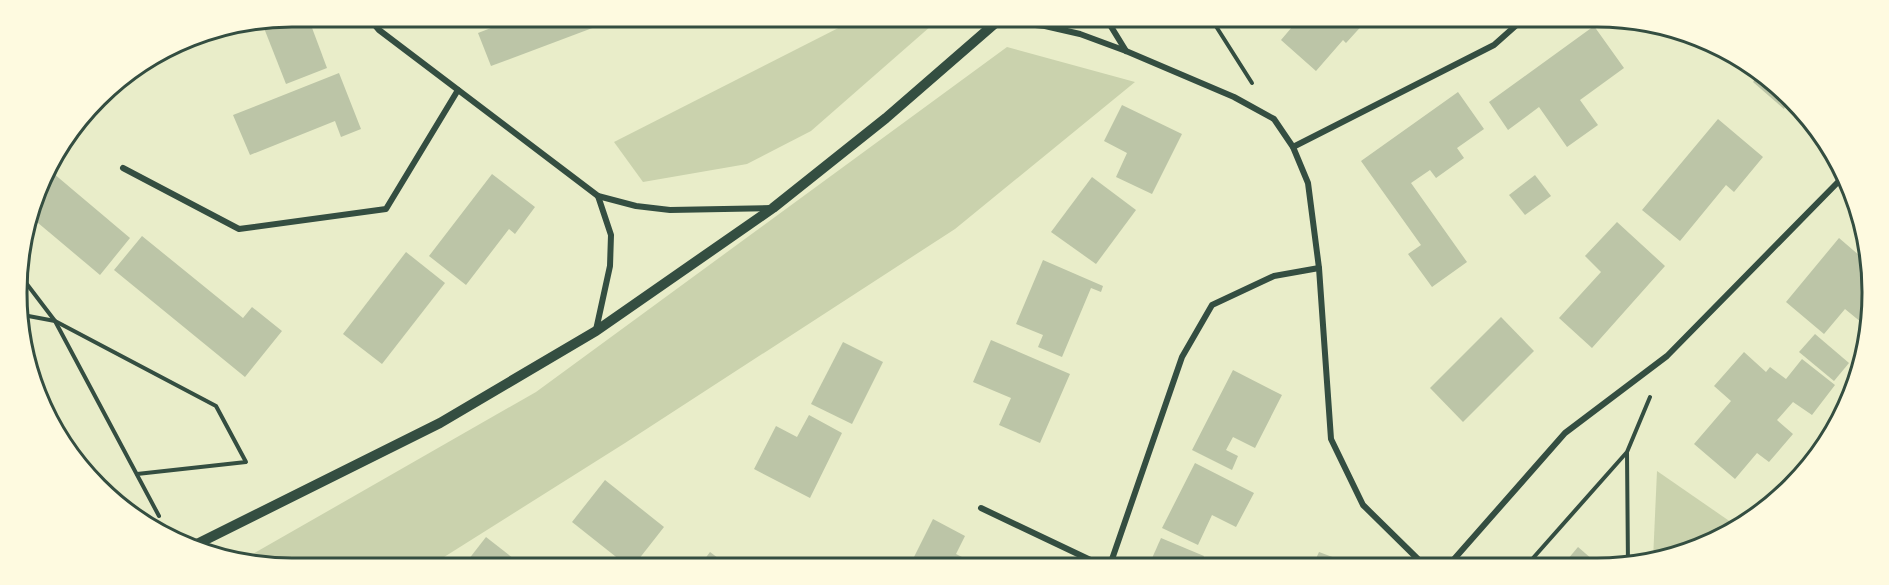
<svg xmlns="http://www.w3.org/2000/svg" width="1889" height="585" font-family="Signika,sans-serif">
	<rect width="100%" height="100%" fill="#e9edc9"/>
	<g fill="#cad2ad">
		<polygon points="856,19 939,19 811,131 747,164 643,182 614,142"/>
		<polygon points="1007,47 1135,82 955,229 625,443 433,564 237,563 536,392"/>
		<polygon points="1657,471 1738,527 1718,540 1653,560"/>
	</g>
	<g fill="#bcc5a7">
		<polygon points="292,16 308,17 327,68 286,84 262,23"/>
		<polygon points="519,17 619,18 491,66 478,33"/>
		<polygon points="1298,20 1366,21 1346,43 1343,40 1316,71 1281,40"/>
		<polygon points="1594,26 1624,68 1580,100 1598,125 1567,147 1539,107 1508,130 1489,102"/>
		<polygon points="339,73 361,129 341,137 335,121 250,155 233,115"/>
		<polygon points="1760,73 1788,101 1784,109 1753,82"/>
		<polygon points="1458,92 1484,129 1457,148 1464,158 1436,178 1430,170 1411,183 1467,262 1432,287 1408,254 1421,245 1361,161"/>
		<polygon points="1122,105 1182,134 1152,194 1116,177 1127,153 1104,141"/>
		<polygon points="1718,119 1763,157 1734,192 1726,185 1680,241 1642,210"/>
		<polygon points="47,168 130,238 100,275 31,217"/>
		<polygon points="492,174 535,207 515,234 509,229 466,285 429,256"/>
		<polygon points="1535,175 1551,196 1525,215 1509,195"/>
		<polygon points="1092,177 1136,210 1096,264 1051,232"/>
		<polygon points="1617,222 1665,266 1592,348 1559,318 1601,272 1585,256"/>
		<polygon points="142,236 243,318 252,307 282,331 245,377 114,270"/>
		<polygon points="1839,238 1867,262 1867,327 1845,309 1824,334 1786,302"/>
		<polygon points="406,252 445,283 382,364 343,334"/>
		<polygon points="1043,260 1103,286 1101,292 1091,288 1062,357 1038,347 1043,335 1016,324"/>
		<polygon points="1501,317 1534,351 1463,422 1430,388"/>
		<polygon points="1815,334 1849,363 1834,381 1799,352"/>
		<polygon points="991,340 1070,374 1040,443 999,425 1011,398 973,382"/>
		<polygon points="843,342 883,362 852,424 811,404"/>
		<polygon points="1744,352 1766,372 1770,367 1786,379 1802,359 1835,385 1812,415 1793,402 1777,420 1793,434 1769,462 1757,453 1735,479 1694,444 1731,401 1714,386"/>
		<polygon points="1233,370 1282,395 1255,448 1233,437 1226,450 1238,456 1232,470 1192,450"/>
		<polygon points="809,415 842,433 810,498 754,469 776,426 797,437"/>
		<polygon points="1195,463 1254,493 1236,527 1212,515 1198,545 1162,528"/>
		<polygon points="605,480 664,527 635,564 625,564 572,522"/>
		<polygon points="933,519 965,536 956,554 978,565 910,565"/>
		<polygon points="486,537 514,559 510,564 465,564"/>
		<polygon points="1161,538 1204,556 1200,565 1149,565"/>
		<polygon points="1578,547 1600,566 1562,566"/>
		<polygon points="710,552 726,564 701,564"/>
		<polygon points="1319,552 1354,565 1313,565"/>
	</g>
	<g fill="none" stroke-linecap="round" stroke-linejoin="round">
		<g stroke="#344e41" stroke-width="4">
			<polyline points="1212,20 1252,83"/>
			<polyline points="20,275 55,321 159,516"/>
			<polyline points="23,315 55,321 216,406 246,462 137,474"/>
			<polyline points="1627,453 1628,566"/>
			<polyline points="1526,566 1627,452 1650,397"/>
		</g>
		<g stroke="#344e41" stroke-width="6">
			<polyline points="368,17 379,30 598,196 636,206 670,210 772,208"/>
			<polyline points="1107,20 1126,51"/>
			<polyline points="998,21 1045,26 1080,34 1126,51 1234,97 1274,119 1293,147 1308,183 1319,268 1331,439 1363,505 1425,566"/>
			<polyline points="1293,147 1494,45 1521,21"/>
			<polyline points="123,168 239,229 386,209 458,90"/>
			<polyline points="596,330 610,266 611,235 598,196"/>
			<polyline points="981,508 1101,565"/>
			<polyline points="1110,565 1182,357 1212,305 1274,276 1319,268"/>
			<polyline points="1448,566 1565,433 1667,356 1842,178"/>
		</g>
		<polyline stroke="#344e41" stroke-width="10" points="195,545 440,423 596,331 773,208 886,118 1000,19"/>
	</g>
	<path d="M0 0H1889V585H0ZM292 27H1597A265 265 0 0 1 1862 292V293A265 265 0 0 1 1597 558H292A265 265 0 0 1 27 293V292A265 265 0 0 1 292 27Z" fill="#fefae0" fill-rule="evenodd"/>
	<path fill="none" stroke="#344e41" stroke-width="3" d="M292 27H1597A265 265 0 0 1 1862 292V293A265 265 0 0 1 1597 558H292A265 265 0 0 1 27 293V292A265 265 0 0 1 292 27Z"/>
</svg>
